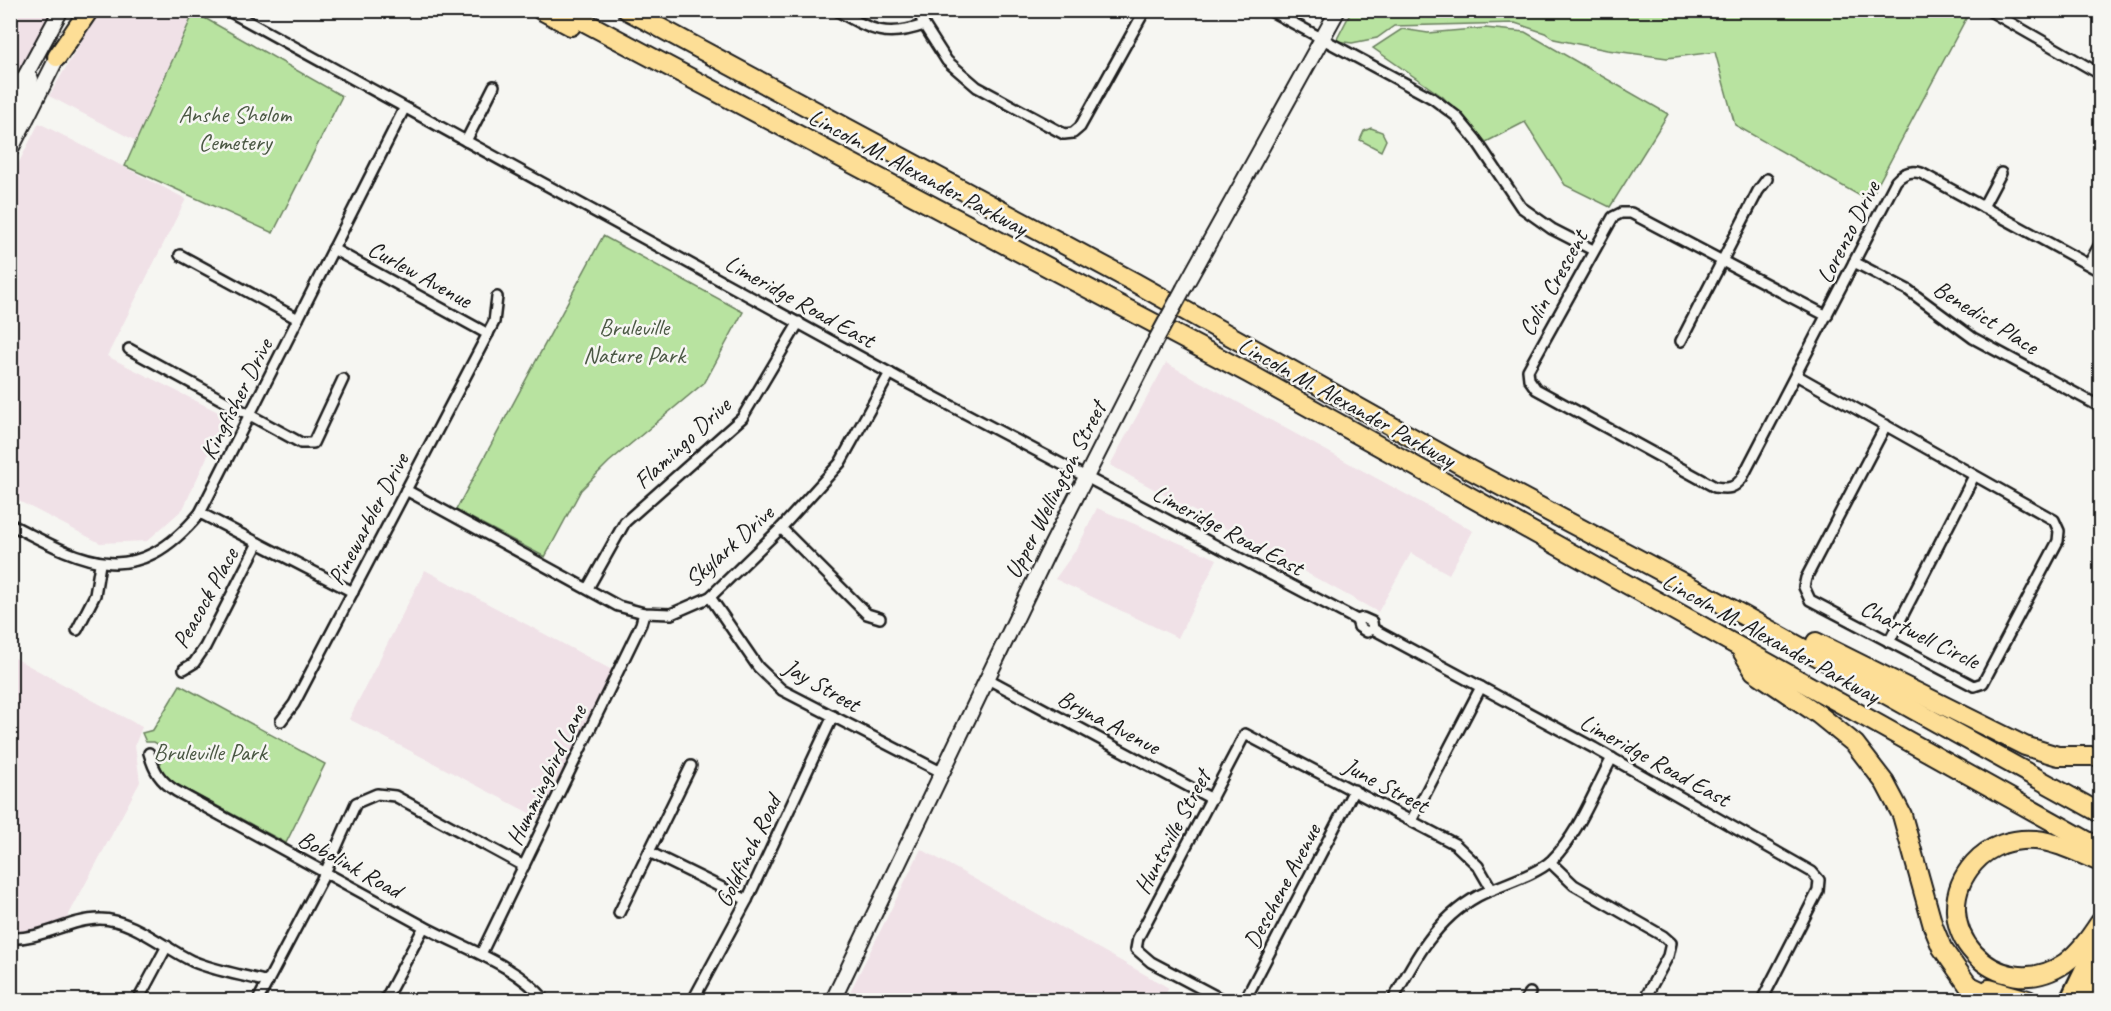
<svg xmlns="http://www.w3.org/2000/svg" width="2111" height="1011" font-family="Caveat,sans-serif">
	<rect width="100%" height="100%" fill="#f6f6f2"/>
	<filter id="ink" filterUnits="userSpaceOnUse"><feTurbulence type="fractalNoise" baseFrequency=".0167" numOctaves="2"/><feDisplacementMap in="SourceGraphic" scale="12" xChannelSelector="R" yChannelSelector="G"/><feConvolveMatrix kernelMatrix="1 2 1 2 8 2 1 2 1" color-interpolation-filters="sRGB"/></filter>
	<g filter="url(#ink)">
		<g fill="#f0e1e7">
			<polygon points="190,10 194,12 136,141 49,96 99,11"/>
			<polygon points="11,11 55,11 11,85"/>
			<polygon points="39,123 186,199 107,356 226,416 183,509 147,541 100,543 11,497 11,178"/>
			<polygon points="1166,363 1473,531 1449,574 1411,553 1378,612 1110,465"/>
			<polygon points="1097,508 1217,559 1178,638 1055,579 1078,547"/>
			<polygon points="425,570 612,670 539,818 349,719"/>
			<polygon points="11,656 142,727 135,745 140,782 66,920 40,929 16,932 10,931"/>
			<polygon points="921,849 1169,988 1162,1000 846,1000"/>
		</g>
		<g fill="#b8e3a0" stroke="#6a805e" stroke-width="1.5">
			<polygon points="1352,10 1970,10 1970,11 1869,201 1735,125 1715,52 1667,58 1607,50 1554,39 1545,33 1515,23 1394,26 1377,38 1352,43 1336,41"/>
			<polygon points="194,12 342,96 273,233 125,166"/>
			<polygon points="1485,28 1525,32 1668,114 1610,207 1565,185 1525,122 1486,142 1443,97 1373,48 1402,29 1428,33"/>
			<polygon points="1371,128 1382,132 1386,140 1381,151 1360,140 1364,131"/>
			<polygon points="603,236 743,312 705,382 609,462 581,490 545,557 456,510"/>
			<polygon points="180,685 325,764 286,843 167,779 160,765 164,755 161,746 154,742 146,742 142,733 153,730"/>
		</g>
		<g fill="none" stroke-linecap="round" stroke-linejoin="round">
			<g stroke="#1c1c1c" stroke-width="14">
				<g id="street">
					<polyline points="227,10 904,381 1357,620 1363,618 1372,622 1373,629 1594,748 1812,872 1819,880 1818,891 1762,1000"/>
					<path d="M 836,10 C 870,29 884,39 924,25 L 947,61 L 977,87 L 1064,134 L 1073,133 L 1080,127 L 1145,10"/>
					<polyline points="918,10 924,25"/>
					<polyline points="1269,10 1432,98 1456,116 1476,140 1521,207 1552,229 1593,250"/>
					<polyline points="1990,11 2100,74"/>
					<polyline points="466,141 494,86"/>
					<polyline points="1983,207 2001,173"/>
					<polyline points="333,249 488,334"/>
					<polyline points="180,255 298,319"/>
					<polyline points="1854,262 1908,290 1973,338 2097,405"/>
					<polyline points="2089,264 2100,244"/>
					<path d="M 1827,316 L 1631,213 L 1621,213 L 1613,217 L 1528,370 L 1529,379 L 1536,389 L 1715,487 C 1728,489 1734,489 1742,478 L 1896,181 C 1903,173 1911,170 1921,173 L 2100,271"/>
					<polyline points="1681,341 1758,191 1767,179"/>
					<polyline points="129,349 301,443 313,443 343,379"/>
					<path d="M 1796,375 C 1882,423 1968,472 2054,520 L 2059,531 L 2058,541 L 1983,683 L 1974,686 L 1810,600 L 1804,587 L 1806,578 L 1886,425"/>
					<polyline points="406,490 618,606 644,613 671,614 710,597 781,528 840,463 890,373"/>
					<polyline points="200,513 353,592"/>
					<path d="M 10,524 C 86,564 135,591 200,513 L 404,109"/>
					<polyline points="781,528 867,614 880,618"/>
					<polyline points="588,588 625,522 742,418 799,322"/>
					<polyline points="710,597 758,667 782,690 943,773"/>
					<polyline points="1357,620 1359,627 1367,632 1373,629"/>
					<polyline points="77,630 95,595 100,564"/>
					<polyline points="1889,642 1974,476"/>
					<polyline points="184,669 194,663 205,647 258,543"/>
					<polyline points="988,679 1212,799"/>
					<polyline points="281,721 294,704 494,322 497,297"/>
					<path d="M 149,753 C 154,771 160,781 176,791 C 258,835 339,881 421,925 C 462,948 514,963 545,1000"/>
					<polyline points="1411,821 1481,687"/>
					<polyline points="649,852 747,900"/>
					<polyline points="1550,862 1574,885 1663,936 1671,943 1668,956 1644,1000"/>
					<polyline points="619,913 691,766"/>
					<path d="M 10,938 C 42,940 69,919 100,919 C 133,919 164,948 192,961 C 215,971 243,975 268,982"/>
					<polyline points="481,954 641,624 644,613"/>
					<polyline points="138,1000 167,946"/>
					<polyline points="258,1000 325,873 356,803 377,794 395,796 524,866"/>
					<polyline points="385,1000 424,927"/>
					<polyline points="693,1000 747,900 833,716"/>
					<polyline points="1223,1000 1151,962 1136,949 1138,938 1245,734 1455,844 1478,866 1492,890"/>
					<polyline points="1245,1000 1354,790"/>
					<path d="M 1393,1000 C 1414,960 1436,919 1478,896 C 1499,885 1535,876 1552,860 C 1579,833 1594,791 1612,758"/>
					<polyline points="1525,1000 1530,993"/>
				</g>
			</g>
			<g stroke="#1c1c1c" stroke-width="18">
				<g id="secondary">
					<polyline points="10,104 61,10"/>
					<polyline points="25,122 25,100 31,79"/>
					<polyline points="10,151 62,48"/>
					<polyline points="1184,288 1338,10"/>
					<polyline points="833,1000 1047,554 1152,347"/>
				</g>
			</g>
			<g stroke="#1c1c1c" stroke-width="20">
				<g id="primary">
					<polyline points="2068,1000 2100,934"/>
					<polyline points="2082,1000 2100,965"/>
				</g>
			</g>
			<g stroke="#1c1c1c" stroke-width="22">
				<g id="highway">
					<polyline points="541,10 571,26"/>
					<polyline points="562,10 1248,373 2100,848"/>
					<polyline points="627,10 1134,282 1463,466 1719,602 2100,813"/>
					<polyline points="57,57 89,10"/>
					<polyline points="1816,642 2025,746 2058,756 2100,756"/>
					<polyline points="1742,651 1754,671 1818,714 1855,744 1885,783 1902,815 1933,926 1942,948 1968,985 2000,1000"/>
					<path d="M 2100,862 C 2080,854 2058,842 2036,840 C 2013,838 1990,845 1974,863 C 1920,925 1998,1009 2065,963 C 2080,952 2090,937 2100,922"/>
					<polyline points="1989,989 2028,1000"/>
					<polyline points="2079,1000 2083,999"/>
				</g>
			</g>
			<use href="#street" stroke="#f6f6f2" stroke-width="9"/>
			<use href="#secondary" stroke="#f6f6f2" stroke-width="14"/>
			<use href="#primary" stroke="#fdde96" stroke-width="15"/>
			<use href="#highway" stroke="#fdde96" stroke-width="18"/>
			<g stroke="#1c1c1c" stroke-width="18" stroke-linecap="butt">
				<polyline id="secondary-bridge" points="1152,347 1184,288"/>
			</g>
			<use href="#secondary-bridge" stroke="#f6f6f2" stroke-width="14"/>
		</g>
	</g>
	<g text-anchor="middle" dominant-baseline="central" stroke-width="5" stroke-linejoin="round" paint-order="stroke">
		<g font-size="24" fill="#4b5844" stroke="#f6f6f2">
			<text x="235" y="114">Anshe Sholom<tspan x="235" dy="28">Cemetery</tspan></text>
			<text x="634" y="327">Bruleville<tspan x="634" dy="28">Nature Park</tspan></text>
			<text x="210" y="752">Bruleville Park</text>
		</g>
		<g font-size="24" fill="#1c1c1c" stroke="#f6f6f2">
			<text transform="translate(918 172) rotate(28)">Lincoln M. Alexander Parkway</text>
			<text transform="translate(1848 232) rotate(-63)">Lorenzo Drive</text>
			<text transform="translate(420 274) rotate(29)">Curlew Avenue</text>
			<text transform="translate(1553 283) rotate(-61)">Colin Crescent</text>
			<text transform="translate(800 301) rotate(29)">Limeridge Road East</text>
			<text transform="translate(1986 317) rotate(32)">Benedict Place</text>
			<text transform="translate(236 399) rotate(-63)">Kingfisher Drive</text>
			<text transform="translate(1347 402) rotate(29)">Lincoln M. Alexander Parkway</text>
			<text transform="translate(682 443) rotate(-43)">Flamingo Drive</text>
			<text transform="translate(1055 490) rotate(-63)">Upper Wellington Street</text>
			<text transform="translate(368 519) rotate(-62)">Pinewarbler Drive</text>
			<text transform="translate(1228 530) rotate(28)">Limeridge Road East</text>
			<text transform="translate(729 546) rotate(-42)">Skylark Drive</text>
			<text transform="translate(205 598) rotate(-61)">Peacock Place</text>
			<text transform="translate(1920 634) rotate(26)">Chartwell Circle</text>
			<text transform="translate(1771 638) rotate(29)">Lincoln M. Alexander Parkway</text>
			<text transform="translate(822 685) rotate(30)">Jay Street</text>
			<text transform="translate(1109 722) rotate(28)">Bryna Avenue</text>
			<text transform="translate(1655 760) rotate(29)">Limeridge Road East</text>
			<text transform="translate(546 775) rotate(-64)">Hummingbird Lane</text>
			<text transform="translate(1386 785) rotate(28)">June Street</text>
			<text transform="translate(1172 832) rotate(-62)">Huntsville Street</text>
			<text transform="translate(748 851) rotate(-64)">Goldfinch Road</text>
			<text transform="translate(350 864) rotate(29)">Bobolink Road</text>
			<text transform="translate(1282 886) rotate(-62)">Deschene Avenue</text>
		</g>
	</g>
	<rect width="2111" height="1011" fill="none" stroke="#f6f6f2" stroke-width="36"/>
	<rect x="18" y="18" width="2075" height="975" fill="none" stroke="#1c1c1c" stroke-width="2" filter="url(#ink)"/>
</svg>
